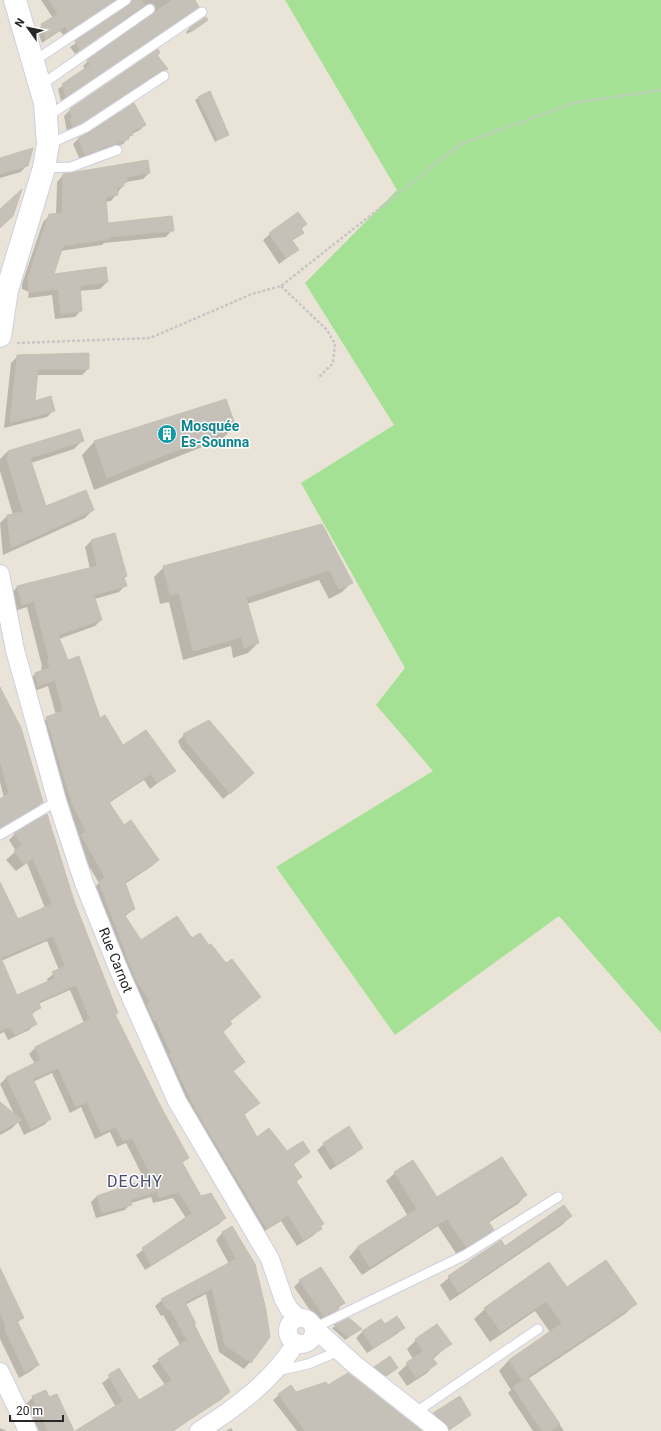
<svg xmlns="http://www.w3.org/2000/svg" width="661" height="1431" font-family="Roboto,sans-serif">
	<rect width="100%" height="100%" fill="#eae4d8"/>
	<polygon fill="#a5e194" points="285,0 661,0 661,1033 559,916 395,1035 276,867 433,771 376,705 405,668 301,483 394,425 305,283 397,190"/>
	<g fill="#0003" fill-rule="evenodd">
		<polygon points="41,0 116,0 63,35 60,31 42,43 37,30 53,18"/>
		<polygon points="124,0 194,0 198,7 61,101 58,89 85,70 83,66 88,61 150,18 152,13 147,8 141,9 75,54 70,47 127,8 127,2"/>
		<polygon points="205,18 204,23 187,34 186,32 189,29"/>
		<polygon points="157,55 166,69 161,74 154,76 67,132 64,116 70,110"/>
		<polygon points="209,92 228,134 215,142 195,100"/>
		<polygon points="145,125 140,130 132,134 123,144 80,160 73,144 78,139"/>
		<polygon points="0,159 27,165 21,172 0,178"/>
		<polygon points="149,173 143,179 126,182 111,201 105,202 107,224 172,230 166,237 104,243 102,245 60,251 52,275 107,282 100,289 79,291 81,310 75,317 55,319 52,295 28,298 29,292 22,289 22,284 43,222 50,215 56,215 57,182 63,175"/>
		<polygon points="306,224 301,229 303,232 292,241 298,250 279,264 263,240 270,234"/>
		<polygon points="18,356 88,369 82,375 37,375 34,402 54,410 47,417 4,428 11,363"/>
		<polygon points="226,400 235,426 222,439 94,490 82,455 94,442"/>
		<polygon points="82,441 74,449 31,463 45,507 93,510 85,518 3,555 0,523 7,516 13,515 0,471 0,459 8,451"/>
		<polygon points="321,525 352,582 342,592 329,599 319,580 247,604 258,643 248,653 233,658 231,646 183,660 169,602 160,604 154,577 164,567"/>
		<polygon points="91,541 126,576 124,578 125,586 119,592 95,599 101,620 95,626 59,639 68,662 99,719 123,746 174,771 150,789 144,780 109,803 124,826 158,860 152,866 125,884 134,909 124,917 141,942 191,940 209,947 260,997 229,1022 222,1032 244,1062 233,1072 259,1103 244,1115 256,1138 287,1153 309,1152 293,1165 301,1177 296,1182 323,1224 314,1235 297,1246 281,1221 260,1234 190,1116 93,889 99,883 75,843 79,838 66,810 40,725 47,718 56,715 48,686 32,692 29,680 36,673 42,671 41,667 42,666 27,607 15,611 11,594 17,587 90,569 85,547"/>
		<polygon points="19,723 42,802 37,807 0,828 0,800 4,798 0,782 0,732"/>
		<polygon points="184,735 247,779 223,799 181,748 178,741"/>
		<path d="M 15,834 L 73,902 L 117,1013 L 114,1015 L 161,1109 L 188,1157 L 182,1163 L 201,1197 L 225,1218 L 219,1224 L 145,1270 L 136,1255 L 186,1218 L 173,1198 L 153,1203 L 151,1197 L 131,1203 L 125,1210 L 96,1218 L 91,1202 L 97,1196 L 145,1181 L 126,1143 L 117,1147 L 110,1132 L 95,1139 L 81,1107 L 70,1113 L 52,1073 L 33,1082 L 50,1119 L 44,1125 L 24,1135 L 18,1122 L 11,1129 L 0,1135 L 0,1103 L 15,1116 L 0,1084 L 6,1078 L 35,1064 L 29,1054 L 35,1048 L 84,1023 L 70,990 L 38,1004 L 40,1007 L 31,1015 L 35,1024 L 29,1030 L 8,1040 L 4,1032 L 0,1034 L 0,884 L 18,921 L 45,908 L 27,863 L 16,871 L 6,860 L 16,851 L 9,840 ZM 47,941 L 59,970 L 47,979 L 48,982 L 16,996 L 1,961 Z"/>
		<polygon points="324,1144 362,1147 355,1154 330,1170 317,1150"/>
		<polygon points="395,1173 437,1199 526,1195 518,1204 488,1223 493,1230 484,1238 457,1255 438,1226 362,1275 349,1257 357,1248 408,1216 386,1181"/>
		<polygon points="571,1216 562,1225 450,1301 440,1285 473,1258 501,1241 505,1247"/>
		<polygon points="222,1233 254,1264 250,1362 244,1369 219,1352 206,1294 185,1305 228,1392 222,1399 173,1431 77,1431 116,1407 102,1383 119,1370 139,1401 165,1385 152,1366 180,1345 163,1315 161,1316 155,1306 162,1300 229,1264 216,1240"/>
		<polygon points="0,1267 23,1317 17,1323 38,1365 31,1371 19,1378 0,1339"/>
		<polygon points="300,1281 343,1303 332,1315 318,1322 294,1287"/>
		<polygon points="567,1288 635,1304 625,1314 528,1379 564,1431 533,1431 508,1393 511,1390 499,1371 509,1360 550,1332 535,1311 490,1342 474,1319 485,1309"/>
		<polygon points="349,1319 358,1331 345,1340 332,1328"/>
		<polygon points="381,1320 384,1325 403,1328 397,1334 367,1353 356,1338 362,1332"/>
		<polygon points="416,1340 450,1344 433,1359 436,1363 427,1373 407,1386 398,1373 413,1359 407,1349"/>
		<polygon points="375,1368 394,1370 383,1378 372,1370"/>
		<polygon points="327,1387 421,1431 297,1431 273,1400 279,1395 296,1393"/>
		<polygon points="33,1397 48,1399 73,1431 39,1431 26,1404"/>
		<polygon points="459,1397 469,1415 463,1421 448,1431 440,1431 428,1420"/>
		<polygon points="0,1428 7,1431 0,1431"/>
		<polygon points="231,1428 233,1431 226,1431"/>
	</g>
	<g fill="#c5c1b8" stroke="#c5c0b2" fill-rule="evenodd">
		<polygon points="49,0 115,0 68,31 65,26 46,39 41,24 58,14"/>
		<polygon points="132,0 141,0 145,5 80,50 75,41 129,5"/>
		<polygon points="172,0 195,0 199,7 66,97 62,84 90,65 87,60"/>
		<polygon points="206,17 208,20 191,32 189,28"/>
		<polygon points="158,49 160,53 157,55 168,69 161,71 82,123 73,127 70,119 72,118 70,109"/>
		<polygon points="210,91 229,135 218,140 198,97"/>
		<polygon points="134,103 146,125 132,131 133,135 128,136 129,139 85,155 78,138 88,133"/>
		<polygon points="33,148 28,166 0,174 0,158"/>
		<polygon points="148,160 150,173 127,177 127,182 123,183 124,186 117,187 118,195 106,197 108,223 172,216 174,231 109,237 109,239 63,246 54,274 106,267 108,282 80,286 82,311 61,314 58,289 29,293 28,277 49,214 62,213 63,174"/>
		<polygon points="22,189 13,216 0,228 0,209"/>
		<polygon points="298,212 307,224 301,228 304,233 292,240 299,250 286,258 269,233"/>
		<polygon points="89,353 89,369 38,369 35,401 51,396 55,411 10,423 17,355"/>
		<polygon points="226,399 236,427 107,478 94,441"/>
		<polygon points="80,429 84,441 30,458 46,506 86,490 94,510 11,548 7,515 23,512 7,459 8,451"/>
		<polygon points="322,524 353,583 339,589 329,570 246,598 259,643 244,648 241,637 193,651 179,593 170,595 163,566"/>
		<polygon points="115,533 127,576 124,577 127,586 94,595 102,620 58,635 68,660 79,656 100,718 105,715 123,745 146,730 176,771 157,783 151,774 109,802 124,825 131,820 159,860 125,882 135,909 124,914 141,940 177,916 192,938 200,933 209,945 211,944 226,963 232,959 261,997 230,1021 232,1024 223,1032 245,1062 233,1071 260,1103 244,1114 257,1137 269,1128 287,1151 303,1141 310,1152 293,1164 302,1177 296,1181 324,1224 320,1226 322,1229 304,1240 288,1215 267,1229 196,1110 169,1054 171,1053 156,1020 154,1021 147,1004 150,1002 135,977 126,954 99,882 105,877 81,835 86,832 72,803 46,717 63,711 55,680 38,686 35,673 50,667 47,660 49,659 34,601 22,605 17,586 97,566 91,540"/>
		<polygon points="0,687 21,728 43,802 0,828 0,799 9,793 0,760"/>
		<polygon points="209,720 254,773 230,794 187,742 183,734"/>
		<path d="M 47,814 L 74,901 L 118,1013 L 115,1014 L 162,1109 L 189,1158 L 182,1162 L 201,1196 L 211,1193 L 226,1218 L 151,1265 L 142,1248 L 192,1213 L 179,1192 L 159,1198 L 157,1191 L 131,1200 L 132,1205 L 102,1213 L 97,1196 L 152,1177 L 132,1138 L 123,1141 L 116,1127 L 101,1133 L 87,1102 L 76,1107 L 58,1068 L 33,1079 L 51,1119 L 31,1129 L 6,1077 L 41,1060 L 35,1047 L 90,1019 L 76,985 L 38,1002 L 41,1008 L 31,1013 L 37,1024 L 15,1035 L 10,1027 L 0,1031 L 0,882 L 18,919 L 52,904 L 33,858 L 24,864 L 14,851 L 22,845 L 14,833 ZM 53,936 L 65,966 L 52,972 L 55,978 L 17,995 L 1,958 Z"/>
		<polygon points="0,1102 22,1120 0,1131"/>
		<polygon points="349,1126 363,1148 336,1165 323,1143"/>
		<polygon points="502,1157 527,1195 488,1221 494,1230 466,1247 447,1219 370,1267 357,1247 417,1209 394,1172 413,1160 437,1197"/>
		<polygon points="564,1205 572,1216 459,1293 448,1276 501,1240 505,1246"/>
		<polygon points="232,1226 255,1264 266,1310 270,1337 251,1363 225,1345 212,1288 185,1302 196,1324 192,1322 230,1392 173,1431 75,1431 123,1401 108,1375 119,1368 139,1400 172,1380 158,1359 187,1340 170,1309 168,1310 161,1299 236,1259 222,1232"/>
		<polygon points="606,1260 637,1304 522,1380 509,1360 562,1323 546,1301 501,1332 484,1308 549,1262 567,1287"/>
		<polygon points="321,1267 345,1303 337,1308 339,1309 324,1316 299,1280"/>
		<polygon points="0,1268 24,1318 17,1321 39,1365 25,1372 4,1328 6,1326 0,1313"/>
		<polygon points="397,1316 405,1328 373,1348 362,1331 381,1319 385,1324"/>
		<polygon points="349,1318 362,1329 348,1337 334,1325"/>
		<polygon points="437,1324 452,1344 432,1357 437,1364 416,1378 406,1363 423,1351 415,1339"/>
		<polygon points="390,1356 398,1368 386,1376 374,1367"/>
		<polygon points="348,1373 356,1379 422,1431 305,1431 278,1394 291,1385 296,1392 326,1382 328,1385"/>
		<polygon points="528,1377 560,1424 550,1431 542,1431 513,1387"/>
		<polygon points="46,1390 49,1397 57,1394 74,1431 48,1431 32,1396"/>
		<polygon points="460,1396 471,1415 449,1429 446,1423 433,1413"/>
	</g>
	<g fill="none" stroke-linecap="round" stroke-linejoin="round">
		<g stroke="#cdcfe0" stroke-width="11">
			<g id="lane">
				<polyline points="34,61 126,0"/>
				<polyline points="41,85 150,9"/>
				<polyline points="47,117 202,12"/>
				<polyline points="49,144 85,128 164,76"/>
				<polyline points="44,168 71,167 117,150"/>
				<polyline points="0,835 57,801"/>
				<polyline points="314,1328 465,1255 558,1197"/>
				<polyline points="277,1371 308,1364 339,1351"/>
				<polyline points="416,1412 538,1329"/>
			</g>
		</g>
		<g stroke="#cdcfe0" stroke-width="20">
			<g id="street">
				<polyline points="0,574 15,650 57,801 84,883 118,968 177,1101 270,1259 284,1300 289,1309 298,1318"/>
				<circle cx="301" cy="1331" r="13"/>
				<polyline points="314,1328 354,1364 439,1431"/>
				<polyline points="0,1372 28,1431"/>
				<path d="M 199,1431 C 237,1407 272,1381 296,1343"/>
			</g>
		</g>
		<g stroke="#cdcfe0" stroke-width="24">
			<polyline id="secondary" points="0,336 7,290 44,168 48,144 45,103 15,0"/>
		</g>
		<g stroke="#c7c7c7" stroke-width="2.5" stroke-dasharray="3 2" stroke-linecap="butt">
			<polyline points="281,286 327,330 335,344 333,363 318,378"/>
			<polyline points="17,343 150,338 252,294 281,286 461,144 574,103 661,90"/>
		</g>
		<use href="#lane" stroke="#fff" stroke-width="9"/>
		<use href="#street" stroke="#fff" stroke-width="18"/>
		<use href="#secondary" stroke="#fff" stroke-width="22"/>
	</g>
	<defs>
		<g id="building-disc" transform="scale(1)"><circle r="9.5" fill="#0f9aa8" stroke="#fff"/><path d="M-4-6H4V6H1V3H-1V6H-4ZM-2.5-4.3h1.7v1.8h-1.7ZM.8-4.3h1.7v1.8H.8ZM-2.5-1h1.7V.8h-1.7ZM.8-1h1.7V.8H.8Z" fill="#fff"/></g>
	</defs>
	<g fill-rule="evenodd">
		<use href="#building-disc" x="167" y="434"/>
	</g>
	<g text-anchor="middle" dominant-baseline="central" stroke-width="3" stroke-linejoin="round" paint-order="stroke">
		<g font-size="14" font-weight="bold" fill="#0d838f" stroke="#fff" text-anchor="start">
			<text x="181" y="426">Mosquée<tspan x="181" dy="16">Es-Sounna</tspan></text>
		</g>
		<g font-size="14" fill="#272727" stroke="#fff">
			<text transform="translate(116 960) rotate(68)">Rue Carnot</text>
		</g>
		<g font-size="16" letter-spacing="1" fill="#484b76" stroke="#fff">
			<text x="135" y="1181">DECHY</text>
		</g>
	</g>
	<g transform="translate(28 28) rotate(303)" stroke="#ffffff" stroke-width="3" paint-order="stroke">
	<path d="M0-3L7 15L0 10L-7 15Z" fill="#272727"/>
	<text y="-6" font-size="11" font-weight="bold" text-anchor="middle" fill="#272727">N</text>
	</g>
	<path d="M10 1415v6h53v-6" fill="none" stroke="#272727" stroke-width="2"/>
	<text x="16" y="1415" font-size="12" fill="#272727" stroke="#ffffff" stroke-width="3" paint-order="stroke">20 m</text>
</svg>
